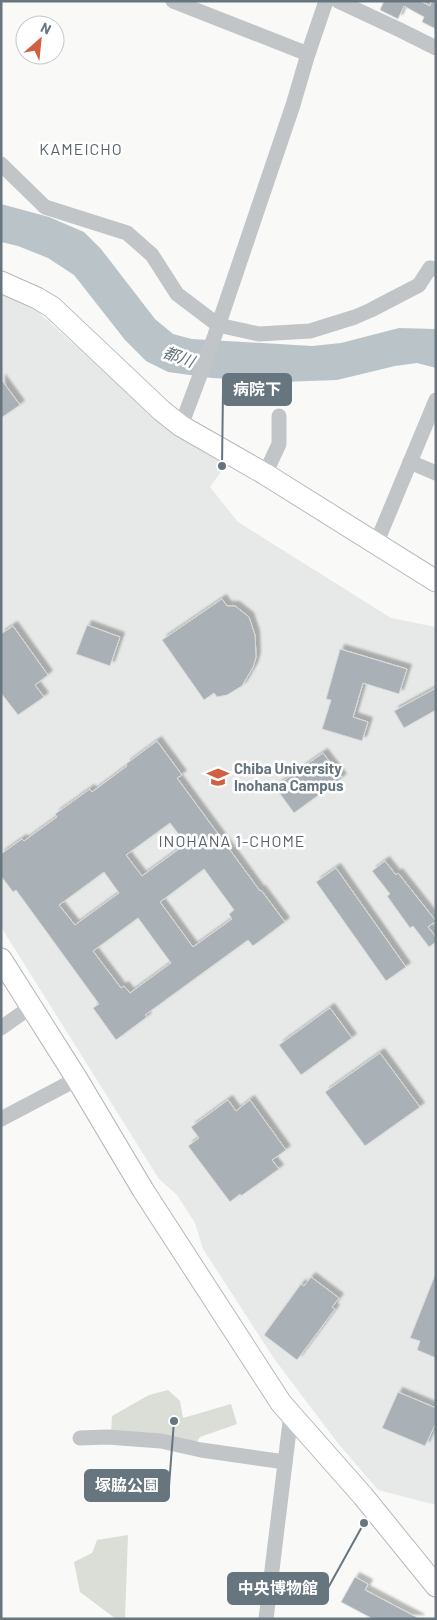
<svg xmlns="http://www.w3.org/2000/svg" width="437" height="1620" font-family="Barlow,'Noto Sans JP',sans-serif">
	<defs>
		<filter id="shadow"><feDropShadow dx="4.5" dy="-4.5" stdDeviation="1" flood-color="#0004"/></filter>
	</defs>
	<rect width="100%" height="100%" fill="#f9f9f8"/>
	<polygon fill="#e7e8e8" points="1,294 37,311 161,422 228,462 210,487 238,522 391,618 436,627 436,1505 378,1490 337,1442 275,1360 203,1249 195,1223 177,1195 159,1179 1,927"/>
	<g fill="#daded7">
		<polygon points="168,1390 180,1401 183,1418 231,1404 237,1424 200,1437 194,1446 111,1435 112,1416 149,1395"/>
		<polygon points="128,1535 125,1619 116,1619 80,1592 74,1562 92,1553 97,1540"/>
	</g>
	<polygon fill="#bac4c8" points="1,204 49,217 84,232 101,249 155,319 173,334 192,339 312,346 341,343 399,328 436,329 436,368 417,363 395,366 337,380 282,382 212,378 168,372 146,361 125,340 74,275 48,258 18,246 1,242"/>
	<g fill="#a9b0b6" stroke="#dbdbda" fill-rule="evenodd" filter="url(#shadow)">
		<polygon points="384,1 420,1 430,6 432,1 436,1 436,29 422,22 424,17 404,6 398,19 380,10"/>
		<polygon points="1,379 20,405 1,418"/>
		<polygon points="222,599 227,606 235,606 249,617 255,635 256,657 253,667 242,686 227,695 217,697 214,693 204,700 162,640"/>
		<polygon points="87,625 120,637 110,666 76,654"/>
		<polygon points="13,626 48,675 35,685 44,697 18,715 1,693 1,634"/>
		<polygon points="340,649 407,669 399,694 363,683 353,717 368,722 362,741 322,729 331,700 326,699"/>
		<polygon points="436,688 436,710 404,728 394,711"/>
		<path d="M 157,741 L 182,775 L 177,778 L 260,891 L 261,890 L 285,922 L 253,946 L 248,940 L 145,1015 L 147,1017 L 116,1040 L 93,1008 L 99,1004 L 16,890 L 13,892 L 1,876 L 1,854 L 22,839 L 24,841 L 57,817 L 55,814 L 90,789 L 92,792 L 127,766 L 126,764 ZM 170,823 L 186,844 L 142,876 L 126,855 ZM 204,869 L 234,910 L 229,914 L 232,919 L 193,947 L 160,902 ZM 104,872 L 119,893 L 75,925 L 59,905 ZM 138,918 L 171,963 L 130,993 L 124,986 L 121,988 L 93,951 Z"/>
		<polygon points="323,753 342,778 294,813 275,787"/>
		<polygon points="385,861 396,875 398,873 436,921 428,927 436,937 436,942 429,947 413,926 410,928 387,896 390,894 372,871"/>
		<polygon points="336,868 406,967 386,981 316,882"/>
		<polygon points="330,1008 352,1038 301,1075 279,1045"/>
		<polygon points="380,1053 420,1107 365,1146 325,1092"/>
		<polygon points="228,1100 236,1111 250,1100 286,1150 272,1160 279,1169 241,1196 240,1194 230,1202 188,1146 199,1138 191,1127"/>
		<polygon points="435,1275 436,1275 436,1358 417,1350 420,1341 410,1338"/>
		<polygon points="311,1277 339,1298 332,1307 335,1309 297,1360 264,1335 301,1284 304,1286"/>
		<polygon points="398,1392 436,1408 436,1423 425,1446 382,1428"/>
		<polygon points="355,1577 368,1584 365,1590 420,1619 373,1619 341,1602"/>
	</g>
	<g fill="none" stroke-linecap="round" stroke-linejoin="round">
		<g stroke="#b4b9bd" stroke-width="23">
			<g id="secondary">
				<polyline points="1,282 37,298 52,307 162,411 181,426 265,474 436,581"/>
				<polyline points="1,959 77,1079 143,1190 281,1403 363,1496 436,1586"/>
			</g>
		</g>
		<g stroke="#c1c5c8" stroke-width="15">
			<polyline points="173,1 308,54"/>
			<polyline points="338,1 400,30 436,48"/>
			<polyline points="1,164 45,207 127,233 152,255 177,294 218,325 259,334 310,331 355,317 371,310 419,285 430,268 436,269"/>
			<polyline points="181,426 215,335 293,105 308,54 326,1"/>
			<polyline points="410,462 436,473"/>
			<polyline points="265,474 279,444 279,416"/>
			<polyline points="376,544 436,400"/>
			<polyline points="1,1028 32,1006"/>
			<polyline points="1,1119 77,1079"/>
			<polyline points="80,1438 107,1437 161,1441 201,1450 285,1462"/>
			<polyline points="266,1619 291,1414"/>
		</g>
		<use href="#secondary" stroke="#fff" stroke-width="21"/>
	</g>
	<defs>
		<g id="university-bare" transform="scale(1.725)"><path d="M0-5L7-2L0 1L-7-2ZM-4 1L0 2.5L4 1V4Q0 6-4 4Z" fill="#d06041" stroke="#fff" stroke-width="2.5" paint-order="stroke"/></g>
	</defs>
	<g fill-rule="evenodd">
		<use href="#university-bare" x="218" y="777"/>
	</g>
	<g text-anchor="middle" dominant-baseline="central" stroke-width="5" stroke-linejoin="round" paint-order="stroke">
		<g font-size="15" font-weight="bold" fill="#67757f" stroke="#fff" text-anchor="start">
			<text x="234" y="768">Chiba University<tspan x="234" dy="17">Inohana Campus</tspan></text>
		</g>
		<g font-size="16" letter-spacing="1" fill="#59636b" stroke="#fff">
			<text x="81" y="148">KAMEICHO</text>
			<text x="232" y="840">INOHANA 1-CHOME</text>
		</g>
		<g font-size="16" font-style="italic" fill="#637378" stroke="#fff">
			<text transform="translate(179 356) rotate(20)">都川</text>
		</g>
	</g>
	<path fill="none" stroke="#67757f" stroke-width="2" d="M222 466L223 390M174 1421L169 1486M364 1523L328 1588"/>
	<g fill="#67757f" stroke="#fff" stroke-width="2">
		<circle cx="222" cy="466" r="5"/>
		<circle cx="174" cy="1421" r="5"/>
		<circle cx="364" cy="1523" r="5"/>
	</g>
	<g fill="#67757f" stroke="#67757f" stroke-width="2">
		<rect x="223" y="374" width="68" height="31" rx="5"/>
		<rect x="85" y="1470" width="84" height="31" rx="5"/>
		<rect x="228" y="1573" width="100" height="31" rx="5"/>
	</g>
	<g font-size="16" text-anchor="middle" font-weight="bold" fill="#fff">
		<text x="257" y="395">病院下</text>
		<text x="127" y="1491">塚脇公園</text>
		<text x="278" y="1594">中央博物館</text>
	</g>
	<rect width="437" height="1620" fill="none" stroke="#67757f" stroke-width="5"/>
	<g transform="translate(40 40) rotate(27)"><circle r="24" fill="#ffffff" stroke="#c2c8cc"/>
	<path d="M0-4L9 19L0 12L-9 19Z" fill="#d06041"/>
	<text y="-8" font-size="14" font-weight="bold" text-anchor="middle" fill="#67757f">N</text>
	</g>
</svg>
